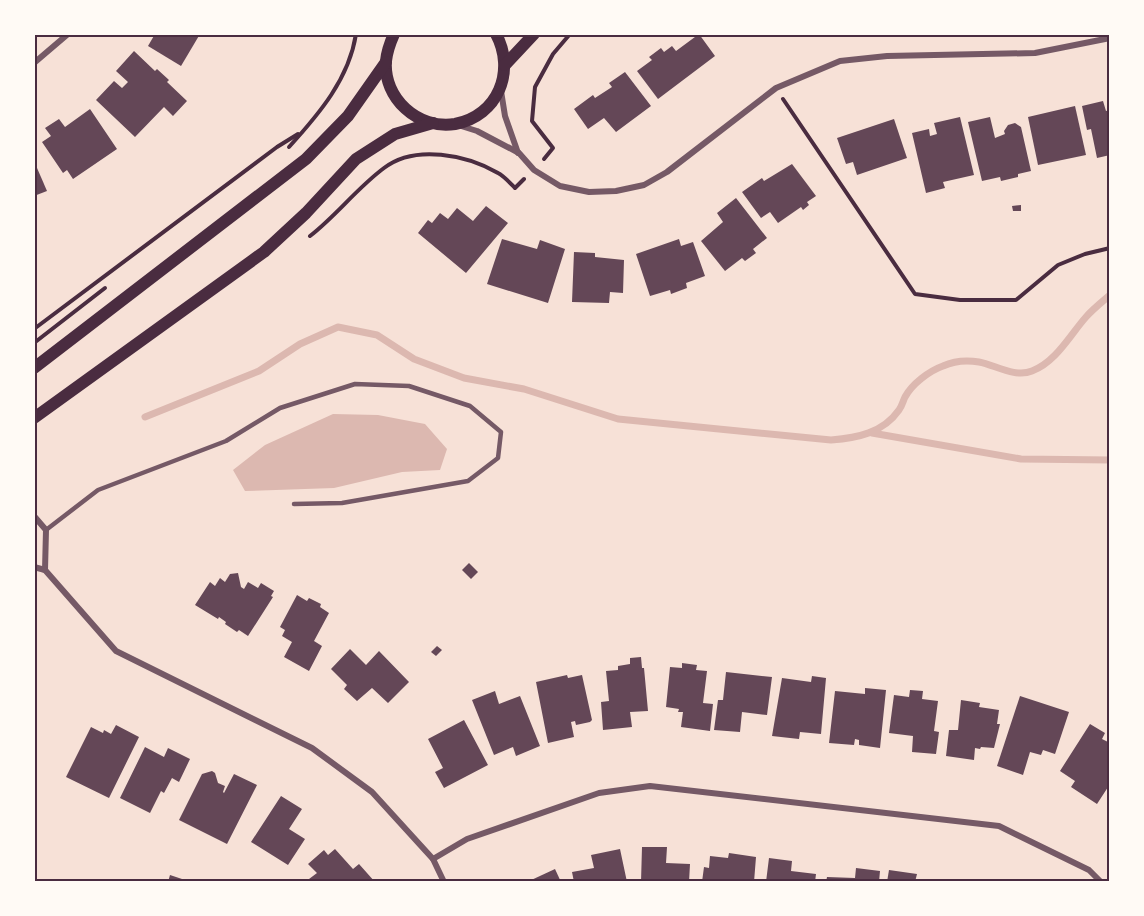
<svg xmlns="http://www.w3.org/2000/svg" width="1144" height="916" font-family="Rubik,sans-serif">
	<rect width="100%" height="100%" fill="#f7e1d7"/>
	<polygon fill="#dcb8b0" points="333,414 378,415 425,424 447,449 440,470 402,472 334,488 245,491 233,470 265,445"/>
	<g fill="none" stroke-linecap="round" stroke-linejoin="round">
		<g stroke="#dcb8b0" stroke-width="7">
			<path d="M 145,417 L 259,371 L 300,344 L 338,327 L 377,335 L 414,359 L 464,378 L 524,389 L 618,419 L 831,440 C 857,438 883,433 899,410 C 902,406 903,401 905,397 C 912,384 929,371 943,366 C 954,361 967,360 979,362 C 995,365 1015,378 1032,371 C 1056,362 1070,335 1086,317 C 1093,309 1102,302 1110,295"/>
			<polyline points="872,433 1021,459 1110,460"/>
		</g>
	</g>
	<g fill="#644757">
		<polygon points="155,34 200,34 181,66 148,46"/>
		<polygon points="699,34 715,56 658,99 637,71 652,60 649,57 661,48 664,52 672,46 676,51"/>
		<polygon points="134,51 155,71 157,69 169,80 167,82 187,101 173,116 164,107 135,137 96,100 114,81 122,88 128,82 116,71"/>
		<polygon points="625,72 651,106 616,132 604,118 588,129 574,109 593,95 595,98 612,87 609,83"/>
		<polygon points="1103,101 1106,111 1110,110 1110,155 1097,158 1091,129 1087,130 1082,106"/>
		<polygon points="1075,106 1086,155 1038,165 1028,117"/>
		<polygon points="90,109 117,149 73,179 67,170 63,173 42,142 51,136 45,128 59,119 65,127"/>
		<polygon points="960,117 974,175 943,182 945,188 926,193 912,133 929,129 930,136 937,134 934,123"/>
		<polygon points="990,117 995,138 1005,134 1004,131 1008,125 1015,123 1021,127 1031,171 1018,174 1018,177 1001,181 1000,177 982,181 968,122"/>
		<polygon points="894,119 907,158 857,175 853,162 846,164 837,138"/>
		<polygon points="34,161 47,191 34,196"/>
		<polygon points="792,164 816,196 807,202 809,205 803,210 801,207 778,223 770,212 761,218 742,192 762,178 764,181"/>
		<polygon points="736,198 767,238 753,249 756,253 745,261 742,258 725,271 701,241 723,222 717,213"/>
		<polygon points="1021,205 1021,211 1013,211 1012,206"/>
		<polygon points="486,206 508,223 466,273 418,233 428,220 432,223 440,213 448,219 457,208 473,221"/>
		<polygon points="502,239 537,249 540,240 565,249 548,303 487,284"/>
		<polygon points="679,239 681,246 693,242 705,276 686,283 687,288 671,294 670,290 650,296 636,254"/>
		<polygon points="574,252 595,253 595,257 624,260 623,293 610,292 609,303 572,302"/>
		<polygon points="469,563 478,572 471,579 462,570"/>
		<polygon points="238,573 241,587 244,589 248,582 258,588 261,583 274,591 271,596 273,597 248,636 239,630 237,632 225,624 226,622 219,617 218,619 195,605 210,582 215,586 220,578 225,582 230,574"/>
		<polygon points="297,595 307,601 309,598 321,604 320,607 329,613 314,641 322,646 309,671 284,657 292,642 282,636 285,630 280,627"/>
		<polygon points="437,646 442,650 436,656 431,652"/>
		<polygon points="350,649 366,665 379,651 409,682 388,703 372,688 357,701 344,689 347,685 331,669"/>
		<polygon points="641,657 642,668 644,668 648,711 630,712 632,727 603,730 601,702 609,701 606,671 618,670 618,666 630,664 630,658"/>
		<polygon points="682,663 697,665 696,670 707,671 703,703 713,704 710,731 681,727 683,712 678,712 679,709 666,707 670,667 682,668"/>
		<polygon points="726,672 772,677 767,715 742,712 740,732 714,730 718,700 723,700"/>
		<polygon points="567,675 568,678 582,675 592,720 590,722 576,725 575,721 571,722 574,737 548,743 536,682"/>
		<polygon points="812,676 826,678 821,734 800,732 799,739 772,736 782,678 811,682"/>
		<polygon points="865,688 886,690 880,748 859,745 859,740 855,739 854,745 829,743 835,691 865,694"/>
		<polygon points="910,690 923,691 922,699 938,701 934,731 939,732 936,754 912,752 913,736 889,733 894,695 909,697"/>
		<polygon points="495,691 499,704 520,696 540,746 516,756 513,747 494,755 472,700"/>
		<polygon points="1020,696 1069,712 1055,754 1043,750 1041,755 1030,752 1023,775 997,766"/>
		<polygon points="961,700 980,703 979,707 999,710 997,724 1000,724 994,748 981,747 980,749 975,748 974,760 946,756 949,730 958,730"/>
		<polygon points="464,720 488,765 444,788 435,772 443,768 428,739"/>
		<polygon points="1090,724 1105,733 1102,739 1110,743 1110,784 1097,804 1071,787 1075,781 1060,771"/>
		<polygon points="116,725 139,737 109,798 66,777 91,727 103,733 104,730 111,734"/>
		<polygon points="145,747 164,757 168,748 190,759 179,782 172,778 164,793 161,791 150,813 120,798"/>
		<polygon points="212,771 215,773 218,783 225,786 223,792 224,793 234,774 257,785 227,844 179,820 202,774"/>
		<polygon points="281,796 302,809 289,829 305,839 288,865 251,842"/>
		<polygon points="642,847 667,847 666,863 690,864 689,882 641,882"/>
		<polygon points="335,849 353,869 359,864 375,882 311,882 309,879 317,873 308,864 324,850 328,855"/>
		<polygon points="620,849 627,882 574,882 572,872 594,868 591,855"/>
		<polygon points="729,853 756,857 754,882 702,882 704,867 709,868 710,856 728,858"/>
		<polygon points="769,858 792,861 791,871 816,874 815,882 766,882"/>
		<polygon points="856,868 880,871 879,882 826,882 827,877 855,878"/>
		<polygon points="555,869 561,882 527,882"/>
		<polygon points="889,870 917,874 915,882 887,882"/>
		<polygon points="170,875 182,879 181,882 168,882"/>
	</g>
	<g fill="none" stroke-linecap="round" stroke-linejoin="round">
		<g stroke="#4a2c40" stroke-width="4">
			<polyline points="783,99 915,294 960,300 1016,300 1058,265 1085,254 1110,248"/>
			<path d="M 289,147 C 319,114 349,79 356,34"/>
			<polyline points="544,159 553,148 532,121 535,87 553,54 570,34"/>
			<path d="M 310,236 C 336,216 357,188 384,168 C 415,144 467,155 498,173 C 504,176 510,183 515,188 L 524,179"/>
			<polyline points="34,329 277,147 298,134"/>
			<polyline points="34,343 105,288"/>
		</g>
		<polyline stroke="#755966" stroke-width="4.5" points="46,530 98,490 226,441 280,408 355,384 409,386 470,406 501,432 498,458 468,481 342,503 294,504"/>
		<g stroke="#755966" stroke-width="6">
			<polyline points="34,63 68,34"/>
			<polyline points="501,91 505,116 518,153"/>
			<polyline points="458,125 477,131 519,153 534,170 560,186 589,192 616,191 644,185 667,172 776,88 840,61 887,56 1035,53 1110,38"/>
			<polyline points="34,516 46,530 45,570"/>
			<polyline points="34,567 45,570 116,651 312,748 372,792 433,859 444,882"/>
			<polyline points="433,859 467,839 599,793 650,786 999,826 1089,870 1101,882"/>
		</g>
		<g stroke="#4a2c40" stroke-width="12">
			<path d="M 394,34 C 390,43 387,51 386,61 C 383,98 418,130 455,124 C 498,116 516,71 496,34"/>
			<polyline points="505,65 534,34"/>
			<polyline points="34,368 306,159 348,116 386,62"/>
			<polyline points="34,418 264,252 306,213 356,159 395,134 433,123"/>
		</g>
	</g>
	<rect width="1144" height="916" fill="none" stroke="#fffaf5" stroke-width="72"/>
	<rect x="36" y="36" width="1072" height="844" fill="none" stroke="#4a2c40" stroke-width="2"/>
</svg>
